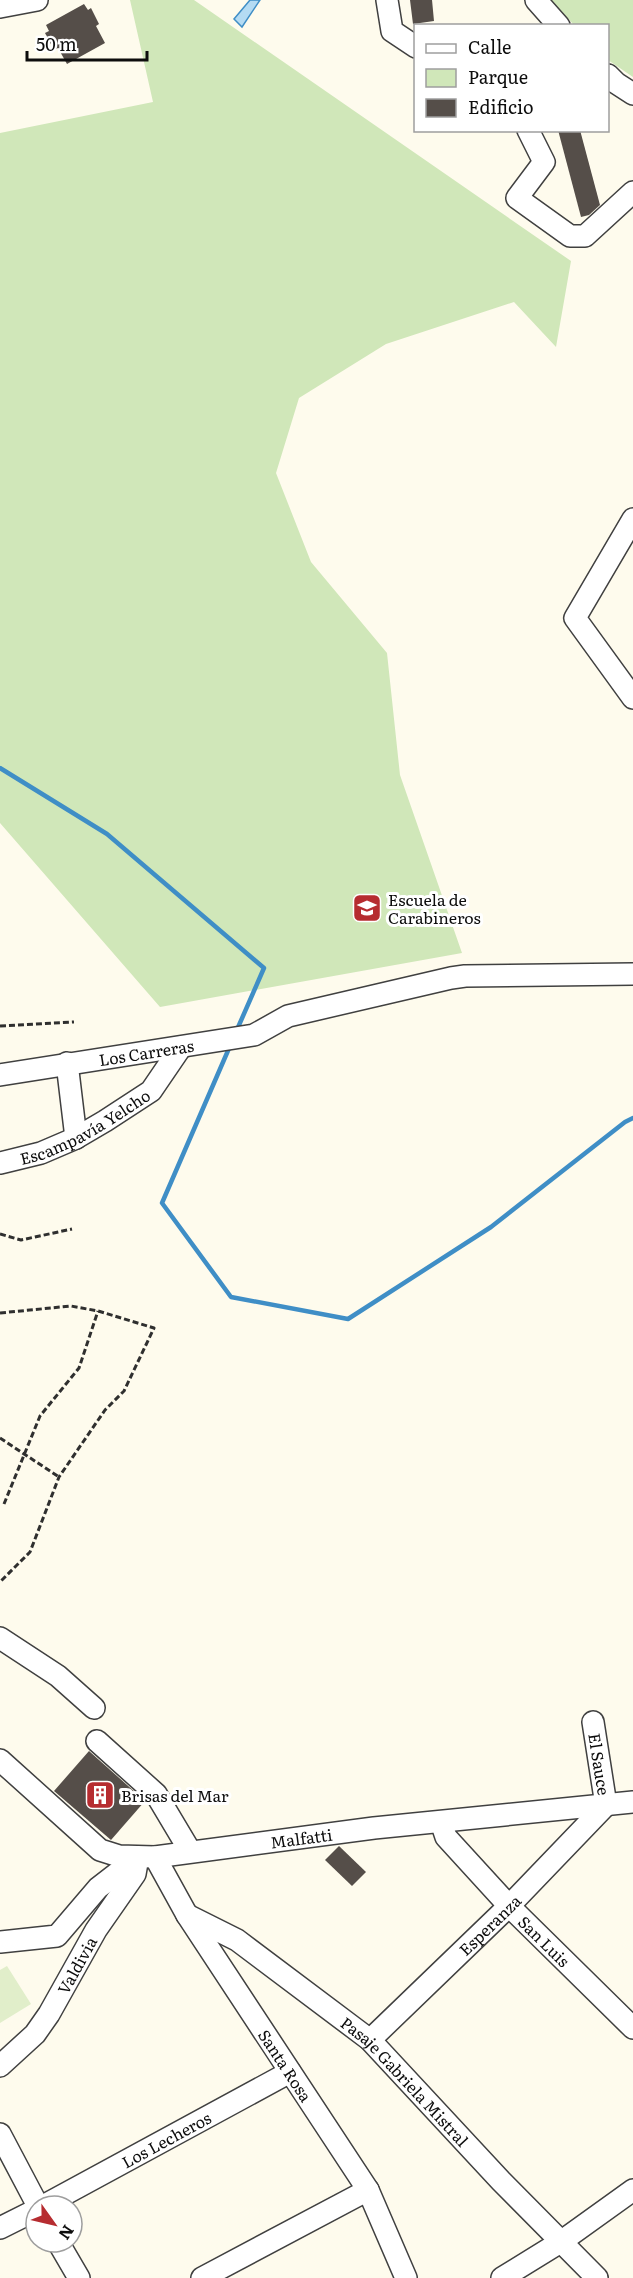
<svg xmlns="http://www.w3.org/2000/svg" width="633" height="2278" font-family="Literata,serif">
	<rect width="100%" height="100%" fill="#fefbed"/>
	<g fill="#d0e7b9">
		<polygon points="130,0 194,0 571,261 556,347 514,302 386,344 299,398 276,473 311,562 387,653 400,775 462,953 160,1007 0,823 0,133 153,102"/>
		<polygon points="551,0 633,0 633,77 608,60 608,26 574,25"/>
	</g>
	<polygon fill="#e1eeca" points="7,1966 31,2004 0,2023 0,1970"/>
	<polygon fill="#b4dbf3" stroke="#3f8ec6" stroke-width="1.5" points="250,0 260,0 242,27 234,19"/>
	<g fill="none" stroke-linecap="round" stroke-linejoin="round">
		<g stroke="#3f8ec6" stroke-width="4.5">
			<polyline points="0,768 107,834 264,968 236,1032"/>
			<polyline points="230,1046 162,1203 231,1297 348,1319 491,1227 625,1122 633,1118"/>
		</g>
	</g>
	<g fill="#554e49">
		<polygon points="410,0 432,0 434,21 413,24"/>
		<polygon points="84,4 88,10 91,8 99,24 96,26 105,43 67,64 58,48 54,50 45,33 49,31 46,25"/>
		<polygon points="558,130 580,130 600,205 589,215 581,217"/>
		<polygon points="89,1751 145,1801 111,1840 54,1791"/>
		<polygon points="339,1846 366,1872 352,1886 325,1860"/>
	</g>
	<g fill="none" stroke-linecap="round" stroke-linejoin="round">
		<g stroke="#404040" stroke-width="24">
			<g id="minor">
				<polyline points="387,0 392,31 416,47"/>
				<polyline points="536,0 559,26"/>
				<polyline points="0,7 37,0"/>
				<polyline points="608,75 616,83 633,94"/>
				<polyline points="528,130 544,162 517,198 570,236 585,236 633,192"/>
				<polyline points="633,519 575,618 633,698"/>
				<polyline points="67,1063 76,1138"/>
				<path id="s1" d="M 0,1075 L 254,1035 L 288,1016 L 451,978 L 465,976 L 633,974"/>
				<path id="s2" d="M 0,1163 L 41,1153 L 76,1138 L 105,1121 L 151,1091 L 181,1047"/>
				<polyline points="0,1638 58,1676 94,1708"/>
				<polyline points="97,1741 156,1794 190,1851"/>
				<path id="s3" d="M 0,1760 L 100,1850 L 119,1856 L 155,1857 L 374,1828 L 633,1802"/>
				<path id="s4" d="M 441,1822 L 446,1837 L 509,1906 L 633,2028"/>
				<path id="s5" d="M 155,1857 L 187,1915 L 368,2190 L 406,2278"/>
				<path id="s6" d="M 187,1915 L 237,1940 L 370,2040 L 501,2181 L 597,2278"/>
				<polyline points="0,1942 57,1936 98,1888 138,1857"/>
				<path id="s7" d="M 370,2040 L 509,1906 L 606,1805 L 593,1722"/>
				<path id="s8" d="M 0,2066 L 35,2034 L 49,2014 L 96,1930 L 135,1874 L 138,1857"/>
				<polyline points="0,2134 38,2206"/>
				<path id="s9" d="M 43,2206 L 290,2072"/>
				<polyline points="0,2228 36,2210"/>
				<polyline points="58,2242 79,2278"/>
				<polyline points="202,2278 368,2190"/>
				<polyline points="502,2278 562,2241 633,2190"/>
			</g>
		</g>
		<g stroke="#2f2f2f" stroke-width="3" stroke-dasharray="6 3" stroke-linecap="butt">
			<polyline points="0,1026 74,1022"/>
			<polyline points="0,1234 21,1240 72,1229"/>
			<polyline points="0,1313 71,1306 98,1311 154,1328 124,1391 105,1410 59,1477 30,1552 0,1582"/>
			<polyline points="0,1438 59,1477"/>
			<polyline points="4,1504 40,1416 79,1368 98,1311"/>
		</g>
		<use href="#minor" stroke="#fff" stroke-width="21"/>
	</g>
	<defs>
		<g id="university-square" transform="scale(1.5)"><rect x="-9" y="-9" width="18" height="18" rx="4" fill="#b62c30" stroke="#fff"/><path d="M0-5L7-2L0 1L-7-2ZM-4 1L0 2.5L4 1V4Q0 6-4 4Z" fill="#fff"/></g>
		<g id="building-square" transform="scale(1.5)"><rect x="-9" y="-9" width="18" height="18" rx="4" fill="#b62c30" stroke="#fff"/><path d="M-4-6H4V6H1V3H-1V6H-4ZM-2.5-4.3h1.7v1.8h-1.7ZM.8-4.3h1.7v1.8H.8ZM-2.5-1h1.7V.8h-1.7ZM.8-1h1.7V.8H.8Z" fill="#fff"/></g>
	</defs>
	<g fill-rule="evenodd">
		<use href="#university-square" x="367" y="908"/>
		<use href="#building-square" x="100" y="1795"/>
	</g>
	<g text-anchor="middle" dominant-baseline="central" stroke-width="6" stroke-linejoin="round" paint-order="stroke">
		<g font-size="16" fill="#0d0d0d" stroke="#fff" text-anchor="start">
			<text x="388" y="899">Escuela de<tspan x="388" dy="18">Carabineros</tspan></text>
			<text x="121" y="1795">Brisas del Mar</text>
		</g>
		<g font-size="16" fill="#0d0d0d" stroke="#fff">
			<text stroke="none"><textPath href="#s1" startOffset="148">Los Carreras</textPath></text>
			<text stroke="none"><textPath href="#s2" startOffset="93">Escampavía Yelcho</textPath></text>
			<text transform="translate(600 1764) rotate(81)">El Sauce</text>
			<text stroke="none"><textPath href="#s3" startOffset="338">Malfatti</textPath></text>
			<text stroke="none"><textPath href="#s7" startOffset="166">Esperanza</textPath></text>
			<text stroke="none"><textPath href="#s4" startOffset="159">San Luis</textPath></text>
			<text stroke="none"><textPath href="#s8" startOffset="128">Valdivia</textPath></text>
			<text stroke="none"><textPath href="#s5" startOffset="246">Santa Rosa</textPath></text>
			<text stroke="none"><textPath href="#s6" startOffset="276">Pasaje Gabriela Mistral</textPath></text>
			<text stroke="none"><textPath href="#s9" startOffset="140">Los Lecheros</textPath></text>
		</g>
	</g>
	<rect x="414" y="24" width="195" height="108" fill="#ffffff" stroke="#9e9e9e" stroke-width="1.5"/>
	<rect x="426" y="44" width="30" height="9" fill="#ffffff" stroke="#9e9e9e" stroke-width="1.5"/>
	<text x="468" y="54" font-size="18" fill="#0d0d0d">Calle</text>
	<rect x="426" y="69" width="30" height="18" fill="#d0e7b9" stroke="#9e9e9e" stroke-width="1.5"/>
	<text x="468" y="84" font-size="18" fill="#0d0d0d">Parque</text>
	<rect x="426" y="99" width="30" height="18" fill="#554e49" stroke="#9e9e9e" stroke-width="1.5"/>
	<text x="468" y="114" font-size="18" fill="#0d0d0d">Edificio</text>
	<g transform="translate(54 2224) rotate(124)"><circle r="28" fill="#ffffff" stroke="#9e9e9e" stroke-width="1.5"/>
	<path d="M0-4.5L10 22L0 15L-10 22Z" fill="#b62c30"/>
	<text y="-9" font-size="16" font-weight="bold" text-anchor="middle" fill="#0d0d0d">N</text>
	</g>
	<path d="M27 51v9h120v-9" fill="none" stroke="#0d0d0d" stroke-width="3"/>
	<text x="36" y="51" font-size="18" fill="#0d0d0d" stroke="#ffffff" stroke-width="4.5" paint-order="stroke">50 m</text>
</svg>
